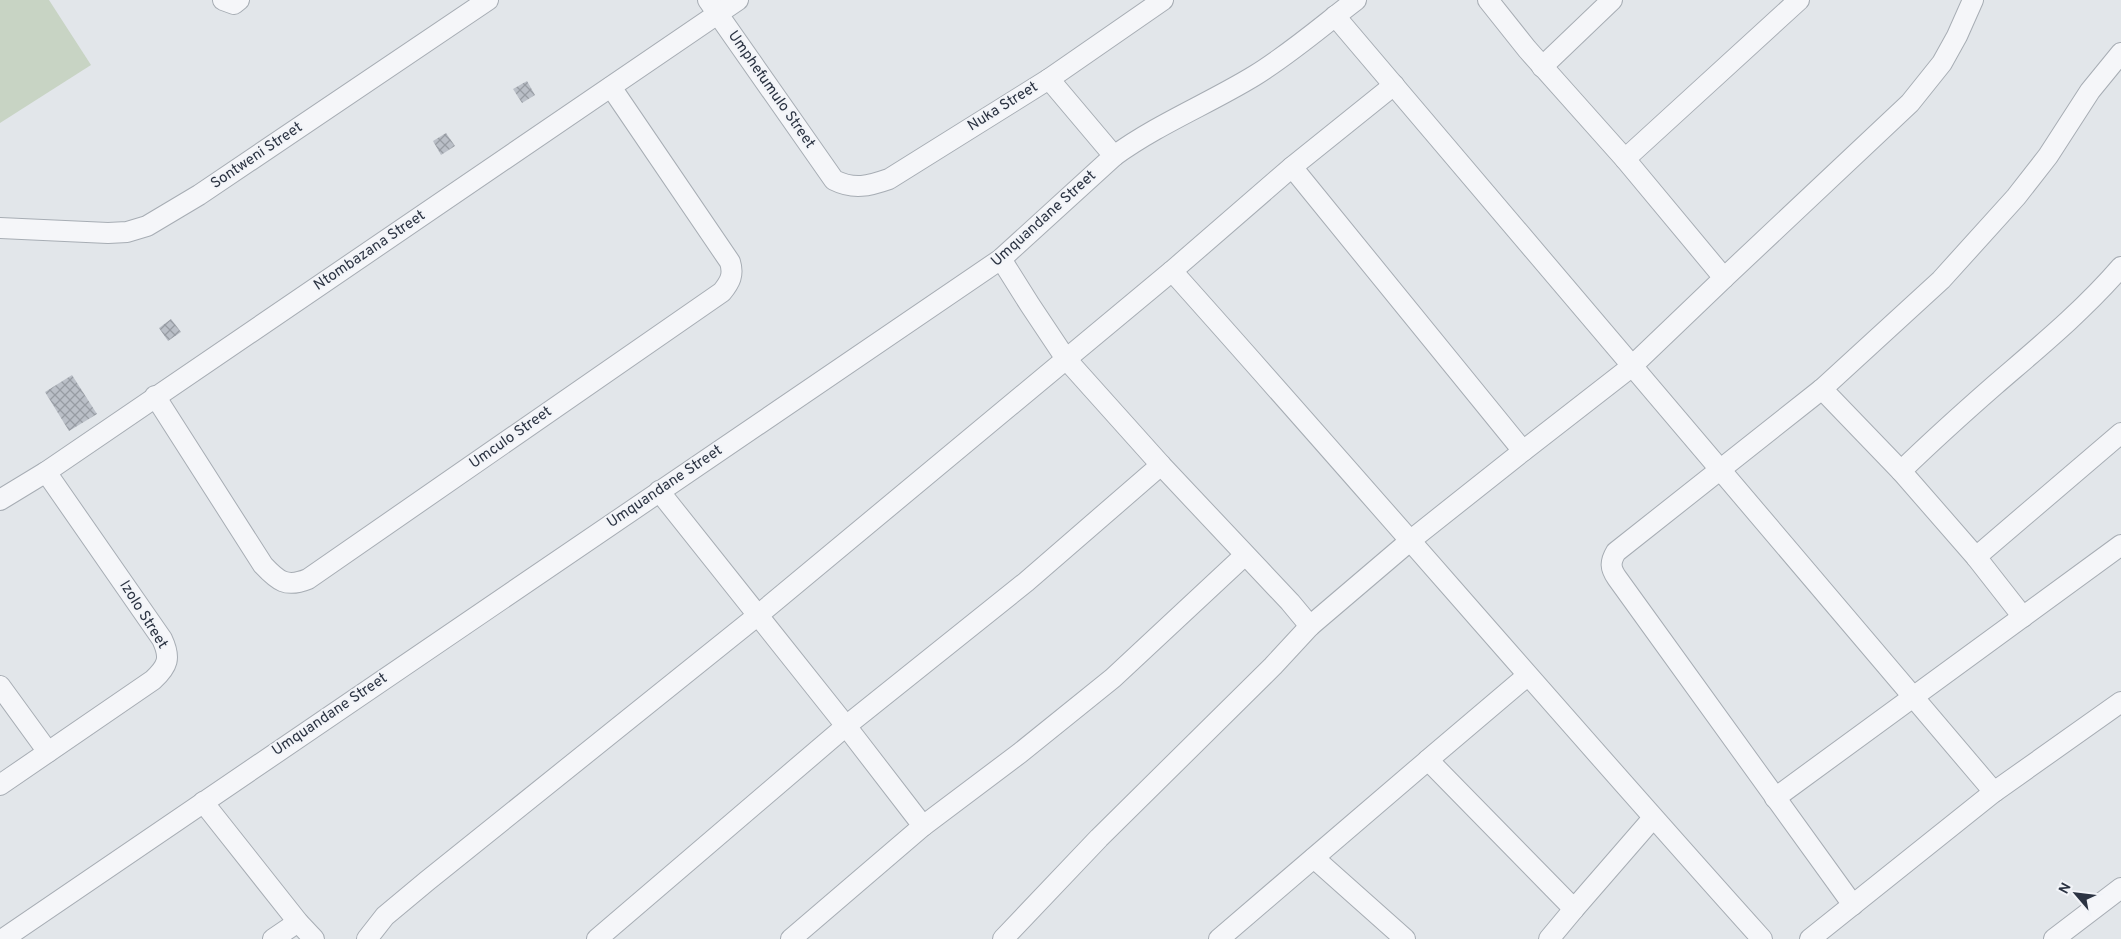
<svg xmlns="http://www.w3.org/2000/svg" width="2121" height="939" font-family="Overpass,sans-serif">
	<defs>
		<pattern id="building-cross-hatch" width="8" height="8" patternUnits="userSpaceOnUse" patternTransform="scale(1.25)"><rect width="8" height="8" fill="#babfc7"/><path d="M0 0l8 8M0 8l8-8" fill="none" stroke="#979ca3"/></pattern>
	</defs>
	<rect width="100%" height="100%" fill="#e2e6ea"/>
	<polygon fill="#c8d4c4" points="0,0 49,0 91,65 0,123"/>
	<g fill="url(#building-cross-hatch)">
		<polygon points="527,81 535,95 522,103 513,89"/>
		<polygon points="446,133 455,146 441,155 433,141"/>
		<polygon points="171,319 181,332 168,341 159,328"/>
		<polygon points="72,375 97,414 69,431 45,392"/>
	</g>
	<g fill="none" stroke-linecap="round" stroke-linejoin="round">
		<g stroke="#a7adb4" stroke-width="22">
			<g id="minor">
				<polyline points="223,0 234,4 239,0"/>
				<path d="M 708,0 L 834,180 C 854,190 869,186 889,179 L 1049,79 L 1163,0"/>
				<polyline points="1335,16 1994,792"/>
				<polyline points="1542,67 1612,0"/>
				<polyline points="1394,85 1292,167 1523,451 1631,367 1724,278 1625,159 1527,49 1488,0"/>
				<path d="M 1114,156 C 1158,124 1208,104 1254,76 C 1290,54 1322,26 1356,0"/>
				<polyline points="1625,159 1799,0"/>
				<polyline points="0,228 108,233 127,232 147,226 199,195 488,0"/>
				<polyline points="1001,259 1030,305 1066,359 1161,465 1290,602 1310,626"/>
				<polyline points="1172,271 1292,167"/>
				<polyline points="1724,278 1910,103 1942,63 1957,36 1973,0"/>
				<polyline points="1822,389 1901,471 1976,557 2023,617"/>
				<path d="M 155,396 L 263,565 C 278,581 286,588 308,579 L 722,292 C 730,282 734,275 730,262 L 611,87"/>
				<path d="M 1901,471 C 1932,441 1963,413 1995,385 C 2039,347 2083,311 2121,267"/>
				<polyline points="659,491 846,726 923,826 791,939"/>
				<polyline points="0,500 46,472 738,0"/>
				<polyline points="1976,557 2121,433"/>
				<polyline points="1527,676 1428,760 1574,909 1653,818"/>
				<polyline points="0,686 48,752"/>
				<path d="M 0,785 L 153,680 C 168,666 171,658 162,639 L 46,472"/>
				<polyline points="1775,798 2121,545"/>
				<polyline points="203,802 298,922 314,939"/>
				<polyline points="923,826 1020,753 1113,678 1245,555"/>
				<polyline points="1314,858 1405,939"/>
				<path d="M 1853,905 L 1617,578 C 1610,568 1610,562 1616,552 L 1822,389 L 1941,280 L 2016,197 L 2048,156 L 2090,91 L 2121,53"/>
				<polyline points="3,939 1001,259 1114,156 1049,79"/>
				<polyline points="273,939 298,922"/>
				<path d="M 367,939 L 385,916 L 427,881 L 757,616 L 1172,271 C 1370,492 1563,718 1762,939"/>
				<polyline points="597,939 846,726 1026,582 1161,465"/>
				<polyline points="1003,939 1099,838 1273,666 1310,626 1411,540 1523,451"/>
				<polyline points="1219,939 1428,760"/>
				<polyline points="1549,939 1574,909"/>
				<polyline points="1810,939 1994,792 2121,702"/>
				<polyline points="2054,939 2121,888"/>
			</g>
		</g>
		<use href="#minor" stroke="#f5f6f9" stroke-width="20"/>
	</g>
	<g text-anchor="middle" dominant-baseline="central" stroke-width="4" stroke-linejoin="round" paint-order="stroke">
		<g font-size="15" fill="#2b3342" stroke="#f2f4f8">
			<text transform="translate(771 90) rotate(55)">Umphefumulo Street</text>
			<text transform="translate(1003 107) rotate(-32)">Nuka Street</text>
			<text transform="translate(257 156) rotate(-34)">Sontweni Street</text>
			<text transform="translate(1044 219) rotate(-42)">Umquandane Street</text>
			<text transform="translate(370 251) rotate(-34)">Ntombazana Street</text>
			<text transform="translate(511 438) rotate(-35)">Umculo Street</text>
			<text transform="translate(665 487) rotate(-34)">Umquandane Street</text>
			<text transform="translate(143 615) rotate(58)">Izolo Street</text>
			<text transform="translate(330 715) rotate(-34)">Umquandane Street</text>
		</g>
	</g>
	<g transform="translate(2076 894) rotate(298)" stroke="#f2f4f8" stroke-width="4" paint-order="stroke">
	<path d="M0-4L9 19L0 12L-9 19Z" fill="#2b3342"/>
	<text y="-8" font-size="14" font-weight="bold" text-anchor="middle" fill="#2b3342">N</text>
	</g>
</svg>
